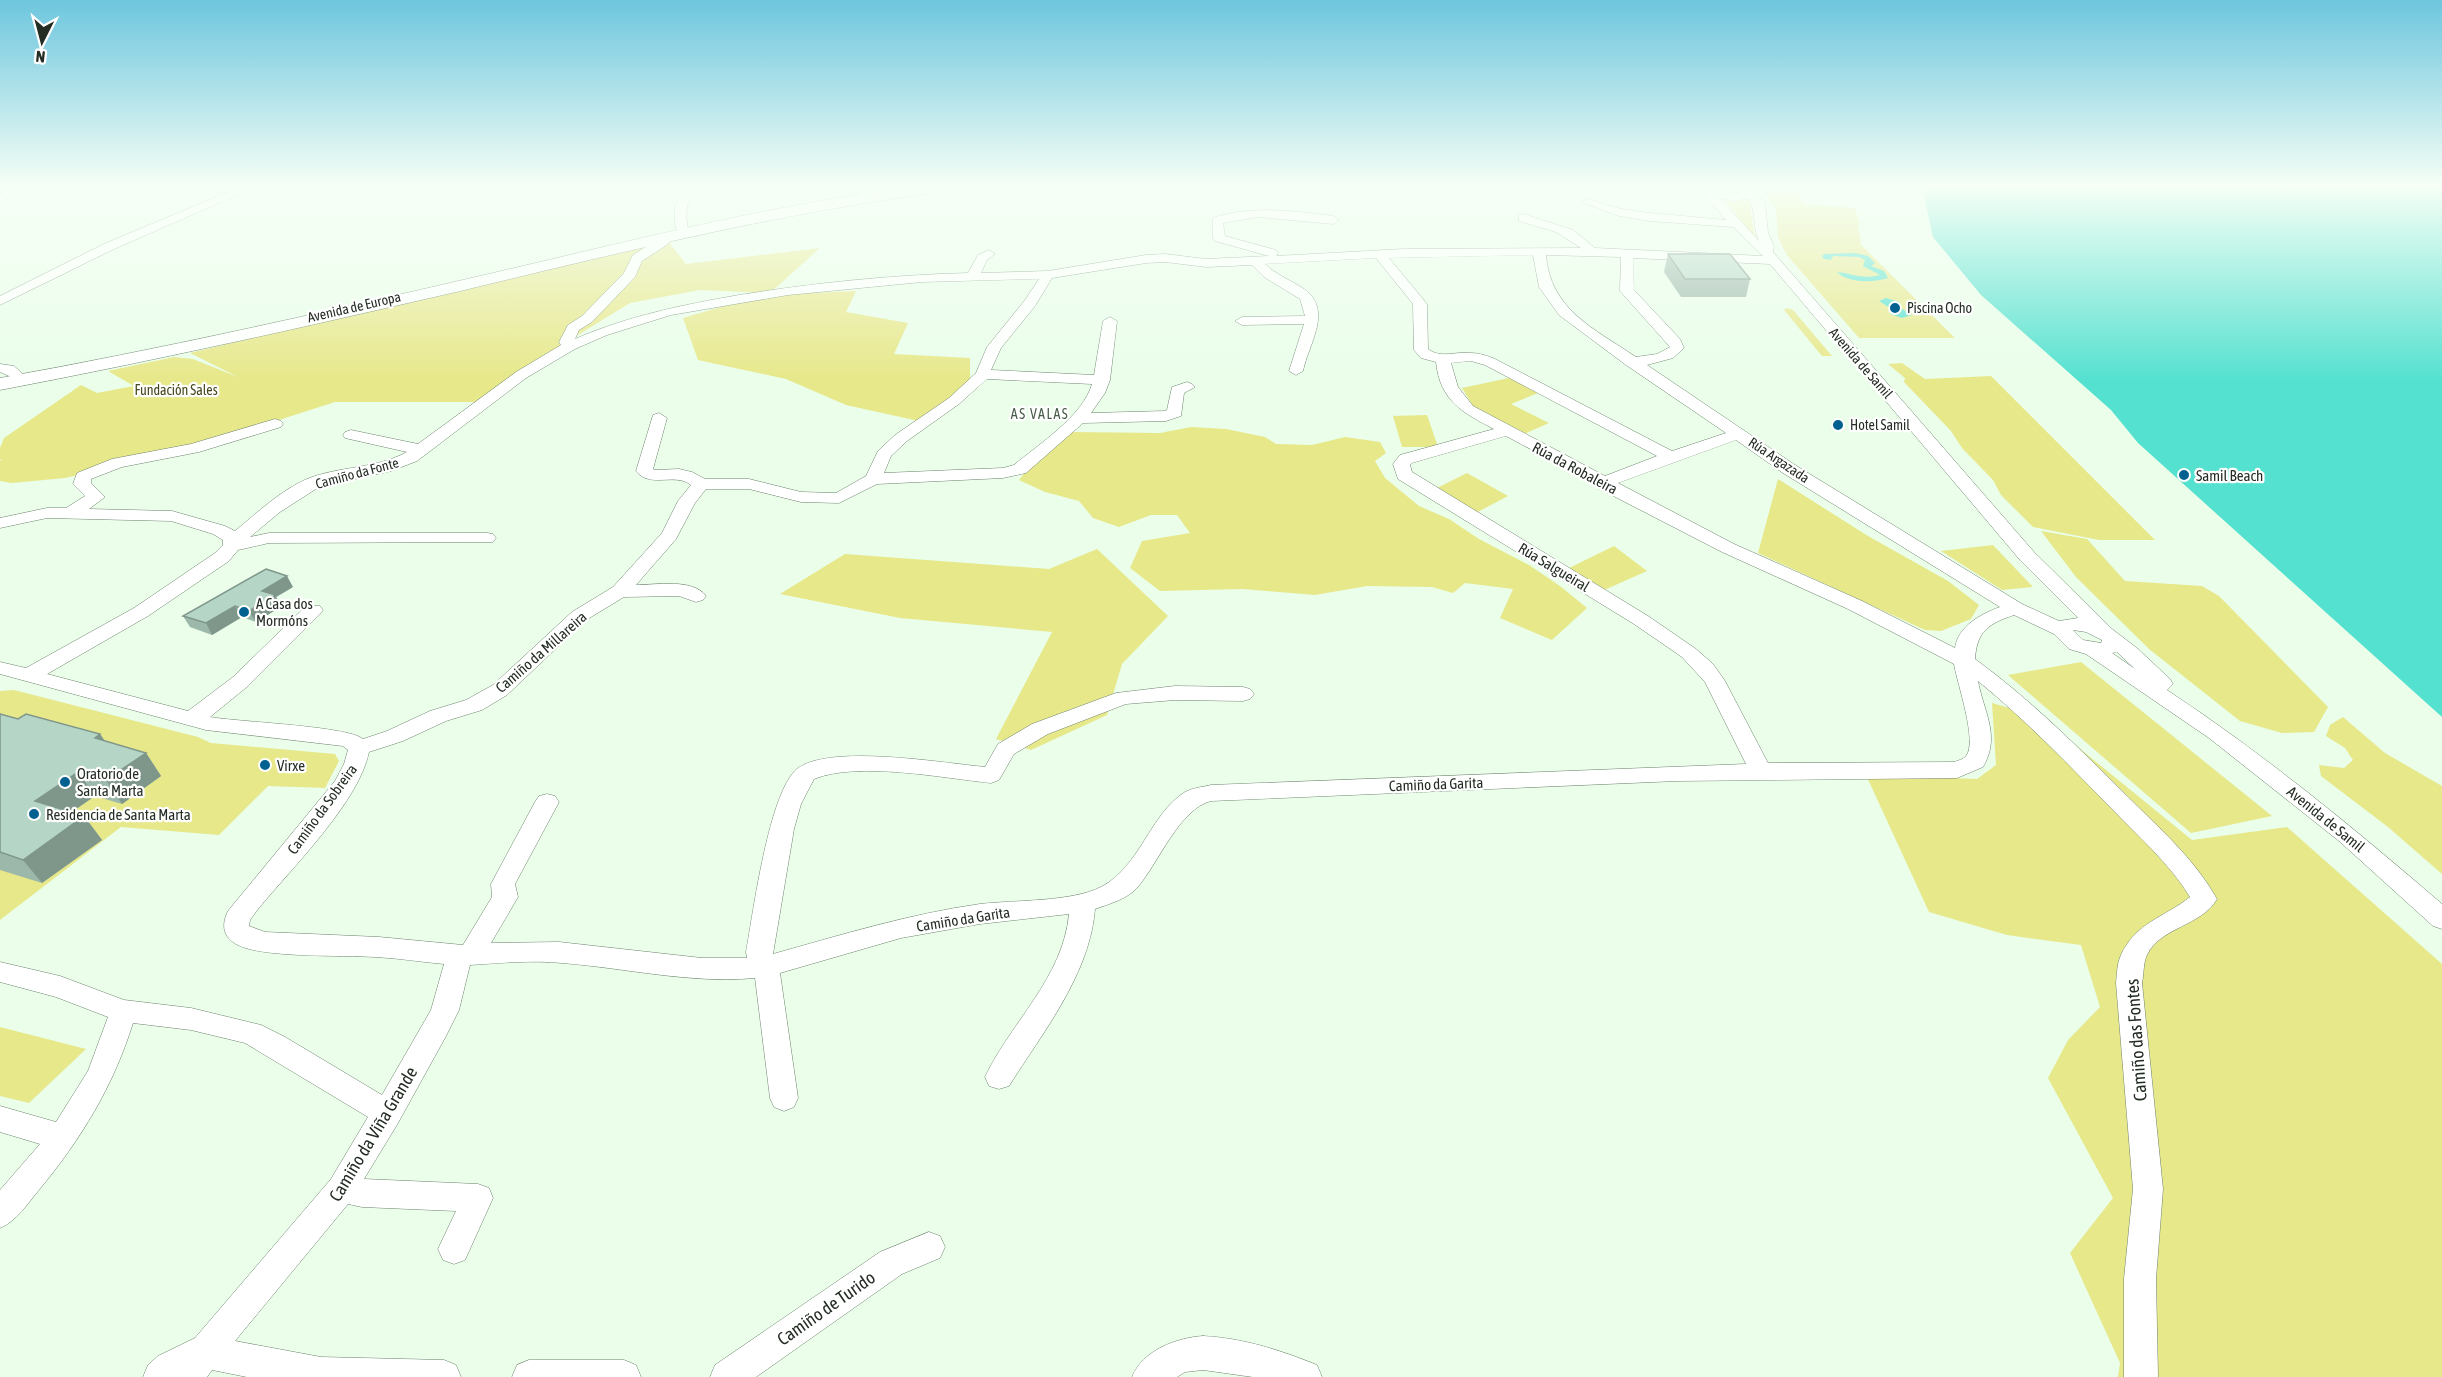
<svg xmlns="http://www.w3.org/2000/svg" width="2442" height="1377" font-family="'Asap Condensed',sans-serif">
	<rect width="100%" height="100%" fill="#eafeea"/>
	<g fill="#e7e88a">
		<polygon points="1759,187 1798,187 1802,204 1855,208 1860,224 1858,224 1861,245 1955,338 1859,338 1786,254 1778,237 1776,209"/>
		<polygon points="1722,197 1749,198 1754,233 1765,249"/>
		<polygon points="668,241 686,264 820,248 770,293 700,290 630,303 555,349 480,402 335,402 186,450 65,478 12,483 0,481 0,461 3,459 0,460 0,448 4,438 81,385 97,393 134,386 108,371 174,357 193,359 238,377 190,353 615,251"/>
		<polygon points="856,291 846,312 908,323 894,354 970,358 970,388 923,422 846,405 786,379 698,360 683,318 761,295"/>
		<polygon points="1787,308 1793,310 1832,356 1822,356 1784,310"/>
		<polygon points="1902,363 1925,379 1991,376 2155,540 2099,540 2033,527 2001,495 1993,480 1962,448 1951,431 1904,382 1905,378 1888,364"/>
		<polygon points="1509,378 1538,393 1511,404 1549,423 1524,434 1473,406 1462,388"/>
		<polygon points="1427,415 1438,447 1402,447 1393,416"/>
		<polygon points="1191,427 1226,429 1265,437 1276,444 1312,445 1345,437 1380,442 1386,453 1375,461 1385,478 1419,506 1449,519 1479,539 1529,565 1560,586 1587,608 1552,640 1500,618 1513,589 1465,583 1453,593 1432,587 1367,586 1315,595 1243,589 1160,591 1130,568 1142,541 1190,533 1177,515 1151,515 1119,527 1093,518 1079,501 1045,492 1019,480 1035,460 1069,432 1160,433"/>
		<polygon points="1467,473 1508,496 1474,514 1433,490"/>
		<polygon points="1778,479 1868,536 1948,581 1979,605 1971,619 1941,631 1925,630 1758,553"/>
		<polygon points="2041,531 2087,539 2125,581 2202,586 2219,596 2328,707 2314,732 2282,733 2240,721 2149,649 2076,577"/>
		<polygon points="1993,545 2033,587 2002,590 1941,551"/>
		<polygon points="1614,546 1647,571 1602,591 1565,570"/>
		<polygon points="1097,549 1168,616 1122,664 1107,715 1031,750 996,739 1052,632 900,618 780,594 845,554 1049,569"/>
		<polygon points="2081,662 2272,816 2191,833 2008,675"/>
		<polygon points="14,690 198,737 211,743 335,754 339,761 325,788 268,786 219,835 121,827 0,920 0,691"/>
		<polygon points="1992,703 2041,717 2192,840 2287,827 2442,964 2442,1377 2118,1377 2120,1363 2070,1253 2113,1198 2048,1078 2068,1040 2100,1007 2081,945 2007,935 1929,912 1866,775 1977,779 1996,765"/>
		<polygon points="2343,717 2385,753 2442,786 2442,874 2388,827 2321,776 2319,765 2344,768 2353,760 2345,748 2326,736 2330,725"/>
		<polygon points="0,1027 86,1049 29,1103 0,1096"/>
	</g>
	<g fill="#55e1d0">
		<polygon points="1922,187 2442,187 2442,717 2138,443 2111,410 1981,295 1933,237"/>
		<path d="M 1855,253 L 1868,256 L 1875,263 L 1871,266 L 1884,271 L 1888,278 C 1874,283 1847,283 1837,272 C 1852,273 1862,280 1880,275 L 1863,266 L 1865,260 L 1859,257 L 1834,256 L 1831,258 L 1832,260 L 1824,259 L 1822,256 L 1825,254 Z"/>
		<polygon points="1886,298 1900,302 1899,307 1912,315 1902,318 1890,314 1890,308 1879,301"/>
	</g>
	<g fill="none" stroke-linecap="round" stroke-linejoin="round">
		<g stroke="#6d836e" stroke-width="1">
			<g id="minor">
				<polygon points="8,187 21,187 0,202 0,194"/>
				<polygon points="240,187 255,187 112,250 0,305 0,296 104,244"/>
				<path d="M 685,187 L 696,187 C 686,201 685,212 688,229 L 682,233 L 676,229 C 673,213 674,200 685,187 Z"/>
				<polygon points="854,187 865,187 869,193 863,196 859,195"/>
				<path d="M 1709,187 L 1759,241 C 1752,225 1757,209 1746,194 L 1748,192 L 1756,192 L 1765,203 L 1768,233 L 1774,246 L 1773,252 L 2034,552 L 2112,629 L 2138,649 L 2170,679 L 2173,684 L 2167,690 C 2264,754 2354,828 2442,904 L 2442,929 L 2433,926 L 2339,841 L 2209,738 L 2086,654 L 2069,649 L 2054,634 L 2014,615 C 1988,624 1977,631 1975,659 C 2030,699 2078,747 2126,795 C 2158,827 2194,858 2217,899 C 2202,926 2160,927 2147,955 C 2143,963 2144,974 2142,983 L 2163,1189 L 2156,1279 L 2158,1377 L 2124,1377 L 2124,1279 L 2133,1189 L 2116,983 C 2117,974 2117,963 2121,955 C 2135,923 2165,917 2190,897 C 2170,864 2140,838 2114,811 C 2070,766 2027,721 1978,681 C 1984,713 2001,736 1983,767 L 1957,778 L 1677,781 L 1211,801 C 1179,809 1158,864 1137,888 C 1127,899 1109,904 1095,909 C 1090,974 1043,1032 1009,1086 L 999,1089 L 989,1086 L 985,1077 C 1011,1022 1063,978 1069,914 L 980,924 L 901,938 L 780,973 L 798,1098 L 794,1107 L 784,1111 L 774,1107 L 770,1098 L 755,978 C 691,984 626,968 562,963 C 532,960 500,963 470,965 L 459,1010 L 446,1036 L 398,1123 L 364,1179 L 478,1184 L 489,1188 L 493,1198 L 465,1260 L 454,1264 L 443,1260 L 438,1249 L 456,1211 L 362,1207 L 348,1204 L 235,1341 L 321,1357 L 444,1360 L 456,1365 L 461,1377 L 247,1377 L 212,1370 L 207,1377 L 143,1377 L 148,1365 L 158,1356 L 195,1338 L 331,1179 L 368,1117 L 245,1043 L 191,1030 L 133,1023 C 113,1087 81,1139 39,1190 C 27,1204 17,1221 0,1228 L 0,1190 L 40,1144 L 0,1132 L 0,1106 L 56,1122 L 88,1071 L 108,1017 L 56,997 L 0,982 L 0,962 L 60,976 L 124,1000 L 191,1008 L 261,1025 L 285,1037 L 382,1095 L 431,1010 L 444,964 C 421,962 398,958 375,957 C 343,955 263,958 238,945 C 223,938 221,925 228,911 L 335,781 L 344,764 L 348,750 L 343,746 L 206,730 L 0,674 L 0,662 L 26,668 L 134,608 L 215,553 L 223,545 L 223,540 L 213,534 L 171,521 L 47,518 L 0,528 L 0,518 L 47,508 L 66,508 L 85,496 L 73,484 L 77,473 L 112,459 L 191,444 L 275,419 L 281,421 L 283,424 L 281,427 L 199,452 L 122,467 L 91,479 L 91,483 L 105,497 L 89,509 L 172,511 L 225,526 L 235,531 C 257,513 281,490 307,479 C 339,466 376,469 407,452 L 345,438 L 343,435 L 345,432 L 351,430 L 418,444 L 516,372 L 561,345 L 559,342 L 568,325 L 582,316 L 624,273 L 633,255 L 655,241 L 652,238 L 658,234 L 670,241 L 668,244 L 642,261 L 635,277 L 592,322 L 579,330 L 575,339 C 628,316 682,305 739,295 C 814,283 891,275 968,273 L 978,255 L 989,250 L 995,254 L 987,260 L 981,273 L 1048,271 L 1146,255 L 1165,254 L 1206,259 L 1269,256 L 1215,241 L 1213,238 L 1213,218 C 1252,205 1293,211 1333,216 L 1339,220 L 1333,224 L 1258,217 L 1223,223 L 1225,236 L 1276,250 L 1278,253 L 1276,256 L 1404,249 L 1581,248 L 1556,232 L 1519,221 L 1519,215 L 1523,214 L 1573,230 L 1595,248 L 1763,256 L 1733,227 L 1650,221 L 1619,216 L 1582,202 L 1588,199 L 1621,209 L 1650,213 L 1726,220 L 1700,190 ZM 1533,255 L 1539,287 L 1559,315 L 1626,365 L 1726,433 L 1672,451 L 1495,359 C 1488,356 1479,353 1471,353 C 1456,351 1441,359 1428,349 L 1427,304 L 1389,258 ZM 1546,255 L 1621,257 L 1620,291 L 1670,347 L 1657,354 L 1636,357 C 1595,329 1550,310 1546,255 ZM 1376,258 L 1413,304 L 1414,350 L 1421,358 L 1436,362 C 1440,401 1463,413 1494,429 L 1400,455 L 1393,464 L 1398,479 L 1634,624 L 1682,657 L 1705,682 L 1746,764 L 1211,785 C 1203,787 1192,788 1185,792 C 1150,814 1140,867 1101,887 C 1072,902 1015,900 980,904 C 909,914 841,935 773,954 L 794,829 L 801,804 L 814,779 C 858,761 942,778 991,783 L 999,780 L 1014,754 L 1048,734 L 1126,704 L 1175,700 L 1243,701 L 1250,699 L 1254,694 L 1250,689 L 1243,687 L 1175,686 L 1116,693 L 1032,724 L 998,744 L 985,767 C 943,763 832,744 798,768 C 769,790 753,914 746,952 L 747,958 L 702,958 L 559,942 L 491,943 L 518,897 L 515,884 L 559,802 L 555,796 L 547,794 L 539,796 L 535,802 L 491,884 L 492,897 L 463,945 L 379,937 L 265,932 L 249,926 L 250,920 L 258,909 C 291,869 359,802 369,752 L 403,741 L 446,721 L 482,710 L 507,695 L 586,620 L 624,597 L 679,596 L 696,602 L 703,600 L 706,596 C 693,578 655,585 636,585 L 676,539 L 695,503 L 706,489 L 749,489 L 801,502 L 839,503 L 877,484 L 1003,478 L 1026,473 L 1083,423 L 1166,421 L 1181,416 L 1184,393 L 1195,387 L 1192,384 L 1187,382 L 1172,387 L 1167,410 L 1165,411 L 1091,413 L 1105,393 L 1110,380 L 1117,321 L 1110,317 L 1103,321 L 1094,375 L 991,370 L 1001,348 L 1035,306 L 1052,278 L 1146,263 L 1165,262 L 1206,267 L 1252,265 L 1264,277 L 1300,299 L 1305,316 L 1242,317 L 1235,321 L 1242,325 L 1304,324 L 1289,371 L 1296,375 L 1303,371 C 1308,345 1334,310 1304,289 C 1291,280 1276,275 1265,264 ZM 1633,258 L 1770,264 L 2020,560 L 2078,618 L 2059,621 L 2022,604 L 1795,465 L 1647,365 L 1673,358 L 1684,348 L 1680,339 L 1634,290 ZM 1039,279 L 1025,300 L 987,347 L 976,373 L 949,398 L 895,435 L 878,451 L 866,476 L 836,493 L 801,492 L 749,479 L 705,479 L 692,472 L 679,469 L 655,470 L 653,469 L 667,418 L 659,413 L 653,415 L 636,471 C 650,489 675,472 691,485 L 678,501 L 662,533 L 613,587 L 572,612 L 493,685 L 466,700 L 430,711 L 387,731 L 363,739 C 348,726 238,722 210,717 L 248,686 L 320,614 L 323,610 L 320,606 L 306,606 L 233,677 L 188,711 L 47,674 L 148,616 L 229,561 L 238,550 L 269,543 L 493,542 L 496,538 L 493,534 L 487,533 L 269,533 L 250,537 L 280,512 L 319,487 L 391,471 L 417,461 L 526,378 L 575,349 L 607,335 L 671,315 L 788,295 L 922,282 ZM 1471,361 L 1485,365 L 1657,456 L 1605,476 L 1473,406 L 1458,387 L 1451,363 ZM 987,379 L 1092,384 C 1083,416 1039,444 1014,465 L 1003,468 L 884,473 L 891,456 L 907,441 L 959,404 ZM 1506,436 L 1594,483 L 1596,487 L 1722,552 L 1848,609 L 1954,664 C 1957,683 1978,742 1966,756 C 1964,759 1957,761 1954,762 L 1768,763 L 1725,681 L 1713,664 L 1696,649 L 1648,616 L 1412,472 L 1410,465 L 1412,463 ZM 1736,440 L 1783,473 L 2000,607 C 1981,614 1958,626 1955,648 L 1862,601 L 1734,544 L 1618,483 ZM 2073,630 L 2086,632 L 2102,640 L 2101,643 L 2083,640 ZM 2117,652 L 2135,669 L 2112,653 Z"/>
				<polygon points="0,364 14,366 25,376 18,380 0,372"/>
				<polygon points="929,1232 940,1236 945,1247 940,1258 902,1274 756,1377 710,1377 715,1365 880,1252"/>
				<path d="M 1203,1336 C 1243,1338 1280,1350 1317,1365 L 1322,1377 L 1253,1377 L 1203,1370 L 1185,1372 L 1177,1377 L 1132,1377 C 1143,1350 1176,1338 1203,1336 Z"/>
				<polygon points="529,1360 624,1360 636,1365 641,1377 512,1377 517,1365"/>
			</g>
		</g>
		<g stroke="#6d836e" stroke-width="1">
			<g id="major">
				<path d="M 911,187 L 952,187 L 945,191 C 779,213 618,253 456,292 C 304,327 153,361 0,390 L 0,378 C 161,349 321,313 480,276 C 623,243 765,206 911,187 Z"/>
				<polygon points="1685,187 1710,187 1733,193 1744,191 1743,187 1757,187 1759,194 1757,197 1733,201 1687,190"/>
			</g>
		</g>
		<use href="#minor" fill="#fff" fill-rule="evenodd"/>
		<use href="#major" fill="#fff" fill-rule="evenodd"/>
	</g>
	<g fill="#9cb8aa">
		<polygon points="1668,254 1750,279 1746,297 1681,297 1664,272"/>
		<polygon points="293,587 276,597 282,606 256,622 242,617 212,635 190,627 183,616"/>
		<polygon points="0,714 18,719 100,734 105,741 146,753 161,776 122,804 95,796 71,812 84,816 102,840 42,883 0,870"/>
	</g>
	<g fill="#7f968b">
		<polygon points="287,576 293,587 276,597 282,606 256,622 249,611 262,591"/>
		<polygon points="235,606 242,617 212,635 206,623"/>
		<polygon points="100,734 116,758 95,738"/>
		<polygon points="146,753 161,776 122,804 106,780"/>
		<polygon points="78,772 95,796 53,825 35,801"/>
		<polygon points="84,816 102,840 42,883 23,860"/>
	</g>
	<g fill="#b5d6c6" stroke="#7f968b" stroke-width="1.5">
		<polygon points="1668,254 1730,254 1750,279 1685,279"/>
		<polygon points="266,569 287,576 262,591 276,595 249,611 235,606 206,623 183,616"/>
		<polygon points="0,714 18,719 26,714 100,734 95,738 146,753 106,780 78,772 35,801 84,816 23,860 0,852"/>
	</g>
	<linearGradient id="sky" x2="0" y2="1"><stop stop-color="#6dc6de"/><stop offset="0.49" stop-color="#f6fff6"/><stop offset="1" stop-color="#f6fff6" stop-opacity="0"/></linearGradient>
	<rect width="2442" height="380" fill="url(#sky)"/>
	<g fill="#006190" stroke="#fff" stroke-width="2">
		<circle cx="1895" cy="308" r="6"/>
		<circle cx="1838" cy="425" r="6"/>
		<circle cx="2184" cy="475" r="6"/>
		<circle cx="244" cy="612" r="6"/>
		<circle cx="265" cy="765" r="6"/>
		<circle cx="65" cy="782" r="6"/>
		<circle cx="34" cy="814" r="6"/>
	</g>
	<g text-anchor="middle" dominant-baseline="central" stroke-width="4.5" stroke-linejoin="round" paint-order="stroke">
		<g font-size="14" fill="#242d24" stroke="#fff">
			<text transform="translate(354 307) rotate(-13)">Avenida de Europa</text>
			<text transform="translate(1861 363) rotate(49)">Avenida de Samil</text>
			<text transform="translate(1779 460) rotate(34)">Rúa Argazada</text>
			<text transform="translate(357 473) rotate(-15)">Camiño da Fonte</text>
		</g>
		<g font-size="14" fill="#242d24" stroke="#fff" text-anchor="start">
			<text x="1907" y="308">Piscina Ocho</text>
			<text x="1850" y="425">Hotel Samil</text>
		</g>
		<g font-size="14" fill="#48481e" stroke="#fff">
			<text x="176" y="390">Fundación Sales</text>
		</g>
		<g font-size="14" letter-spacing="1.5" fill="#475c48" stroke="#fff">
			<text x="1040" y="414">AS VALAS</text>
		</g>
		<g font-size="15" fill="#242d24" stroke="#fff">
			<text transform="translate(1575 468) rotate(28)">Rúa da Robaleira</text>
			<text transform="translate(1554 567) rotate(31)">Rúa Salgueiral</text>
			<text transform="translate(541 652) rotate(-41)">Camiño da Millareira</text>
			<text transform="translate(1436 784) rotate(-2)">Camiño da Garita</text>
			<text transform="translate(322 809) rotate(-54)">Camiño da Sobreira</text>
			<text transform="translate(2326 819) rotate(39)">Avenida de Samil</text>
			<text transform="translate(963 919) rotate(-9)">Camiño da Garita</text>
		</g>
		<g font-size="15" fill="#242d24" stroke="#fff" text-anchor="start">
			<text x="2196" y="475">Samil Beach</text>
			<text x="256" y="603">A Casa dos<tspan x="256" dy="17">Mormóns</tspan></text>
			<text x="277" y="765">Virxe</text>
			<text x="77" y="773">Oratorio de<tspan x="77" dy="17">Santa Marta</tspan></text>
			<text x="46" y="814">Residencia de Santa Marta</text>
		</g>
		<g font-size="18" fill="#242d24" stroke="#fff">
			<text transform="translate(2136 1040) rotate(-94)">Camiño das Fontes</text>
			<text transform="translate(373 1134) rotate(-59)">Camiño da Viña Grande</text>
			<text transform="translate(826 1308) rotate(-35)">Camiño de Turido</text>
		</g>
	</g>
	<g transform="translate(42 42) rotate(186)" stroke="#ffffff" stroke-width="4.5" paint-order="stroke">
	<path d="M0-4.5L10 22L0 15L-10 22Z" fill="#242d24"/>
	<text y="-9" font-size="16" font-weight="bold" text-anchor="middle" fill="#242d24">N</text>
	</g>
</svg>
